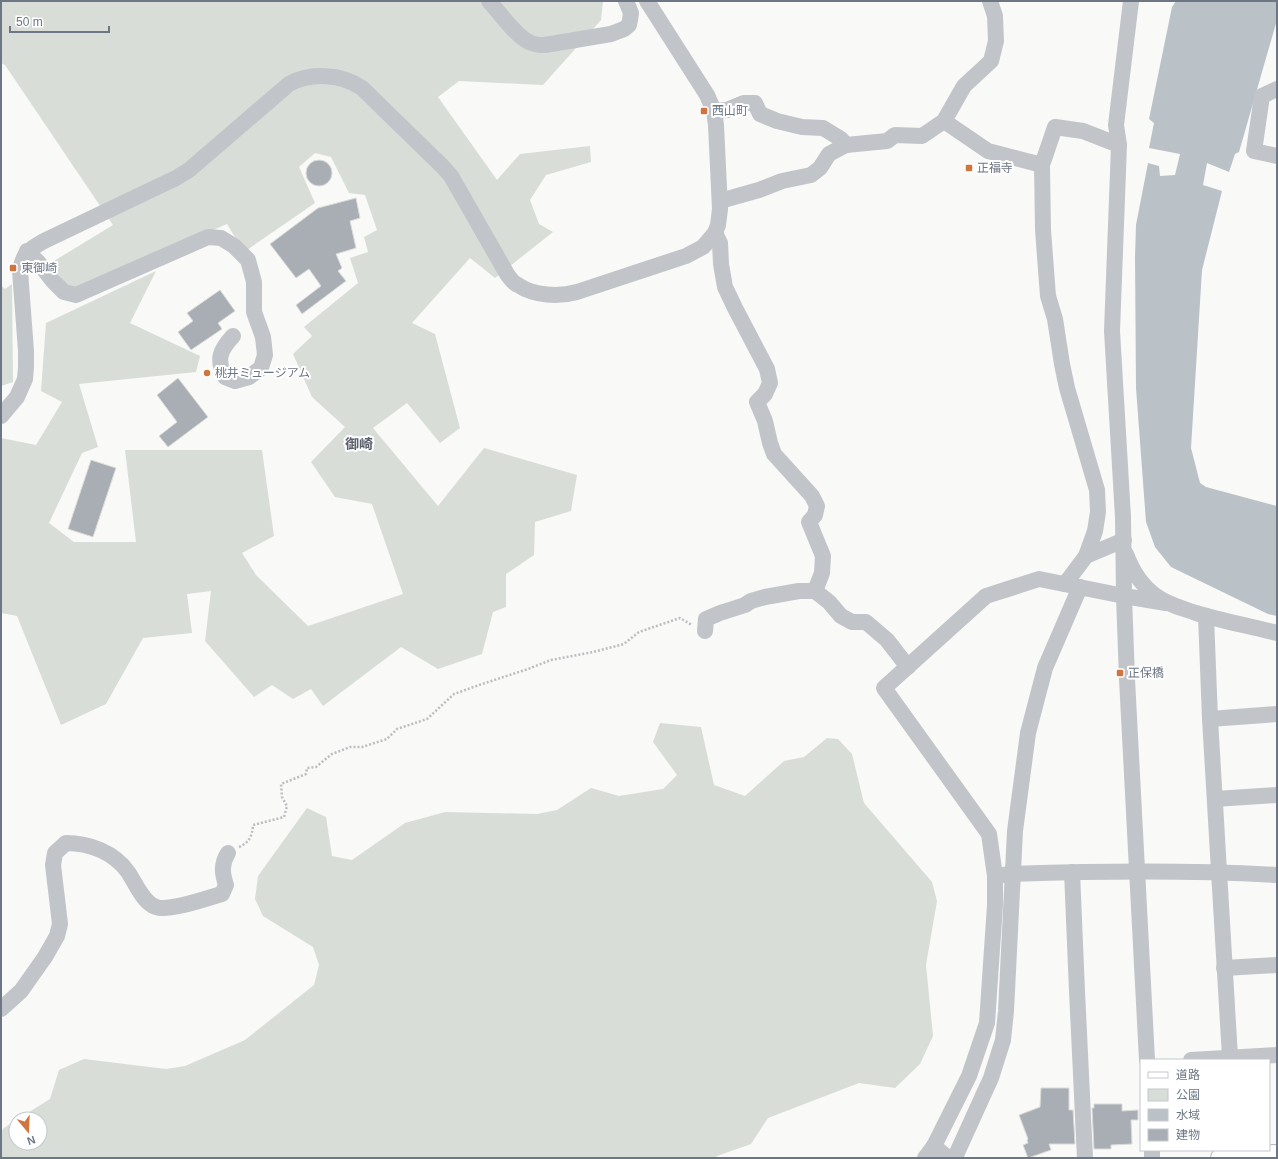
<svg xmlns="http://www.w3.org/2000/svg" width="1278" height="1159" font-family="Helvetica,'Noto Sans JP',sans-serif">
	<rect width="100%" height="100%" fill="#f9f9f7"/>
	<g fill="#d8ddd7">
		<polygon points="1,1 603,1 601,20 543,85 459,81 438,97 497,180 520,154 590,146 591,162 546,175 530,200 539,224 553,232 495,278 470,258 412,323 435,334 460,428 440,443 407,403 373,428 438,506 484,448 577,475 571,511 535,522 534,555 506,574 506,607 493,612 482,654 438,669 401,647 323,706 311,689 293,699 272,685 254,697 205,641 211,591 187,594 192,633 143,638 106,704 61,725 17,616 1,613 1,438 36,445 62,402 41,391 46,323 156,271 130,323 200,356 196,372 79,384 98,447 82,453 49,523 74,542 136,542 125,450 262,450 274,536 242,553 256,575 308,626 403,594 372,504 335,497 311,462 345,427 312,397 293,354 312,336 304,327 358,283 350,258 368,252 364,237 377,230 365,195 349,193 331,157 315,153 299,167 315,203 244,252 227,224 73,291 49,264 113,225 5,65 1,63"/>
		<polygon points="12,284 13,382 1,386 1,285 5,289"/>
		<polygon points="660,723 701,727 714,785 745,796 784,761 804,757 827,738 838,739 852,754 864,803 932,882 937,901 926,965 933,1036 920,1064 895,1088 859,1083 768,1118 751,1144 717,1156 715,1158 1,1158 1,1132 4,1128 16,1120 16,1143 40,1143 40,1119 18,1119 50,1099 59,1070 84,1059 166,1069 185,1066 245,1040 314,985 319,965 313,947 263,916 255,899 258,876 307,808 326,817 332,856 352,860 405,823 445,812 537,814 557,810 591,788 619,796 663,789 677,775 653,742"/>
	</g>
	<polygon fill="#bac2c7" points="1176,1 1277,1 1277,20 1239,152 1235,154 1229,172 1207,163 1203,185 1222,191 1202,270 1191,448 1200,483 1206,487 1277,506 1277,616 1268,614 1171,567 1155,547 1146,522 1136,388 1135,257 1136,225 1148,163 1159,166 1160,176 1175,175 1180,154 1149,148 1154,123 1149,119 1172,7"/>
	<g fill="#a9aeb5" stroke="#dbdbd9">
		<circle cx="319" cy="173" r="13"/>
		<polygon points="356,198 360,218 350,221 356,248 336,254 342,268 338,271 346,281 302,314 296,305 321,286 309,269 296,278 270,244 318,208"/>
		<polygon points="220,290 235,311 218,323 222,329 191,350 178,332 193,321 187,313"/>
		<polygon points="178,378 208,417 168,447 159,436 177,422 157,395"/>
		<polygon points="91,460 116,468 93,537 68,529"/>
		<polygon points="1041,1088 1069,1088 1069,1110 1073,1110 1075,1144 1049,1144 1051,1150 1028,1158 1023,1145 1028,1143 1027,1140 1028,1139 1019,1115 1040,1107"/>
		<polygon points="1094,1104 1122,1104 1122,1111 1138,1110 1138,1120 1131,1120 1132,1144 1111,1145 1111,1149 1094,1149 1092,1108 1094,1108"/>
	</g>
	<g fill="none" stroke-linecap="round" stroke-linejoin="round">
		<g stroke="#b3b6bb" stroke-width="22">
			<polyline id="major" points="1221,1158 1277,1155"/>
		</g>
		<path stroke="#bbbdc0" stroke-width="2.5" stroke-dasharray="2 2" stroke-linecap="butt" d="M 239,847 C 250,842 252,836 253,825 L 284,817 L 287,806 L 282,797 L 281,784 L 306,774 L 307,768 L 316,767 L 332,754 L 350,747 L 362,747 L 387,739 L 397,729 L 427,719 L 454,694 L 482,684 L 528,669 L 551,660 L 593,652 L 624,644 L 639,632 L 680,618 L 692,625"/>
		<g stroke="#c1c4c8" stroke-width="16">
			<path d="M 489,1 C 499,12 516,36 529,42 C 534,45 539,45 545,45 L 611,34 L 624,29 L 629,25 L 630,20 L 631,13 L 626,1"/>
			<polyline points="1131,1 1116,125 1119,145 1112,331 1123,517 1124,596 1127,679 1147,1060"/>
			<polyline points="1277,89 1262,96 1254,151 1277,156"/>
			<polyline points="714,111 727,110 744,103 755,103 760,114 777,121 802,127 823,128 841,139 846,145"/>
			<polyline points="944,121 988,151 1042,165"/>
			<polyline points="720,201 759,190 782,181 811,175 820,168 829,154 846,145 887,141 895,135 922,136 944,121 964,86 991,61 996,41 995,16 990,1"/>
			<polyline points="715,233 720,243 721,264 725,287 735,308 767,369 770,383 765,394 757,402 765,421 770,443 774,454 812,496 817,506 815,515 809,522 823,556 822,573 815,591"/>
			<path d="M 27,251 L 39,263 L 52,280 L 64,292 L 76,295 L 208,237 L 221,238 L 234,246 L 248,260 L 254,282 L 254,312 L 263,337 L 265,355 L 261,368 L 249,377 L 235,381 L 225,377 C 216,359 220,350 233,336"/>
			<path d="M 1,416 L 17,397 L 25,379 L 26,367 L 26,351 L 20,271 C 23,253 28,250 44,241 L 176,178 L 189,170 L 289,84 C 311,72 342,74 362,88 L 442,166 L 451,176 L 507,274 C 510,278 513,283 518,285 C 534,296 559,297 577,292 L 686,256 L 703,247 L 715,233 L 718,225 L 720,209 L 716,125 L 714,111 L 707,95 L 647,1"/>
			<path d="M 1126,554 C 1132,570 1142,586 1156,596 C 1168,605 1182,608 1196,613 C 1222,621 1250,626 1277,633"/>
			<polyline points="1086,556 1095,531 1098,512 1097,490 1067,388 1062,364 1055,319 1048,296 1043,230 1042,165 1055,127 1083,131 1119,145"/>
			<polyline points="1065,584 1086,556 1124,540"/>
			<polyline points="1206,616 1210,719 1230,1057"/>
			<polyline points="705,631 706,619 720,613 745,605 751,601 765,597 799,591 815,591 829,602 841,616 852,622 866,622 887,640 908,667"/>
			<polyline points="1210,719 1277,714"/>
			<polyline points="1215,799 1277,795"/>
			<polyline points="1072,872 1077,991 1085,1158"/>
			<path d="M 1003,875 L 1012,874 C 1101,871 1189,870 1277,875"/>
			<polyline points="1224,968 1277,965"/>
			<path d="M 1,1009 L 21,991 L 45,957 L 57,936 L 60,924 L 53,865 L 55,853 L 66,843 C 89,843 114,852 128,872 C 135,882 143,903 156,907 C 169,912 207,898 222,894 L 226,885 C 222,873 221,864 228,853"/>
			<polyline points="1191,1060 1277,1055"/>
			<polyline points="934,1146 948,1158 956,1155 991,1078 1003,1040 1006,1011 1015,831 1028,733 1045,668 1080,587"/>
			<polyline points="1152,1150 1152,1158"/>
			<polyline points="925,1158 934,1146 969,1076 987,1023 995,905 995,876 989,834 884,688 986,596 1039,579 1124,596 1166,603"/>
		</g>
		<use href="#major" stroke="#fff" stroke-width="20"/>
	</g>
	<g fill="#d07440" stroke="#fff" stroke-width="1.5">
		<rect x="700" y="107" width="8" height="8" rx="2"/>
		<rect x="965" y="164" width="8" height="8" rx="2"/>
		<rect x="9" y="264" width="8" height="8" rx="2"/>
		<circle cx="207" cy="373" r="4"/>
		<rect x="1116" y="669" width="8" height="8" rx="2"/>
	</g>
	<g text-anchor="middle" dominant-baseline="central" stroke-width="4" stroke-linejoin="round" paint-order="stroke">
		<g font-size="12" fill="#6c7685" stroke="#fff" text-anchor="start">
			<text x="712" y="111">西山町</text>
			<text x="977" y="168">正福寺</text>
			<text x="21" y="268">東御崎</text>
			<text x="215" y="373">桃井ミュージアム</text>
			<text x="1128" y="673">正保橋</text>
		</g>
		<g font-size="14" font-weight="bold" fill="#59606b" stroke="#fff">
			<text x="359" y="444">御崎</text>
		</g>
	</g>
	<rect width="1278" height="1159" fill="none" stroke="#6c7685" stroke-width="4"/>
	<rect x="1140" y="1059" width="130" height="92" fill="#ffffff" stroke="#c4c8ce"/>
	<rect x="1148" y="1072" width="20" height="6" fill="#ffffff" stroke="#c4c8ce"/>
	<text x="1176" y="1079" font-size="12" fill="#6c7685">道路</text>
	<rect x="1148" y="1089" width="20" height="12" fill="#d8ddd7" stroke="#c4c8ce"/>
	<text x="1176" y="1099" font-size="12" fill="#6c7685">公園</text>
	<rect x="1148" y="1109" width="20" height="12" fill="#bac2c7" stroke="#c4c8ce"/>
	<text x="1176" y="1119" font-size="12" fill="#6c7685">水域</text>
	<rect x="1148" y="1129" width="20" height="12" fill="#a9aeb5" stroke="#c4c8ce"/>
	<text x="1176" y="1139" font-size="12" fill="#6c7685">建物</text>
	<g transform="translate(28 1131) rotate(161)"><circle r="19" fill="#ffffff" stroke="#c4c8ce"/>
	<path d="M0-3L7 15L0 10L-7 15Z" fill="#d07440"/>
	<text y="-6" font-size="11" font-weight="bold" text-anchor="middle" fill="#6c7685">N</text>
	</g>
	<path d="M10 26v6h99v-6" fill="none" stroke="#6c7685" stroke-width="2"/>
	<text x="16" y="26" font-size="12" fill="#6c7685" stroke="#ffffff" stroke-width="3" paint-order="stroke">50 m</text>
</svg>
